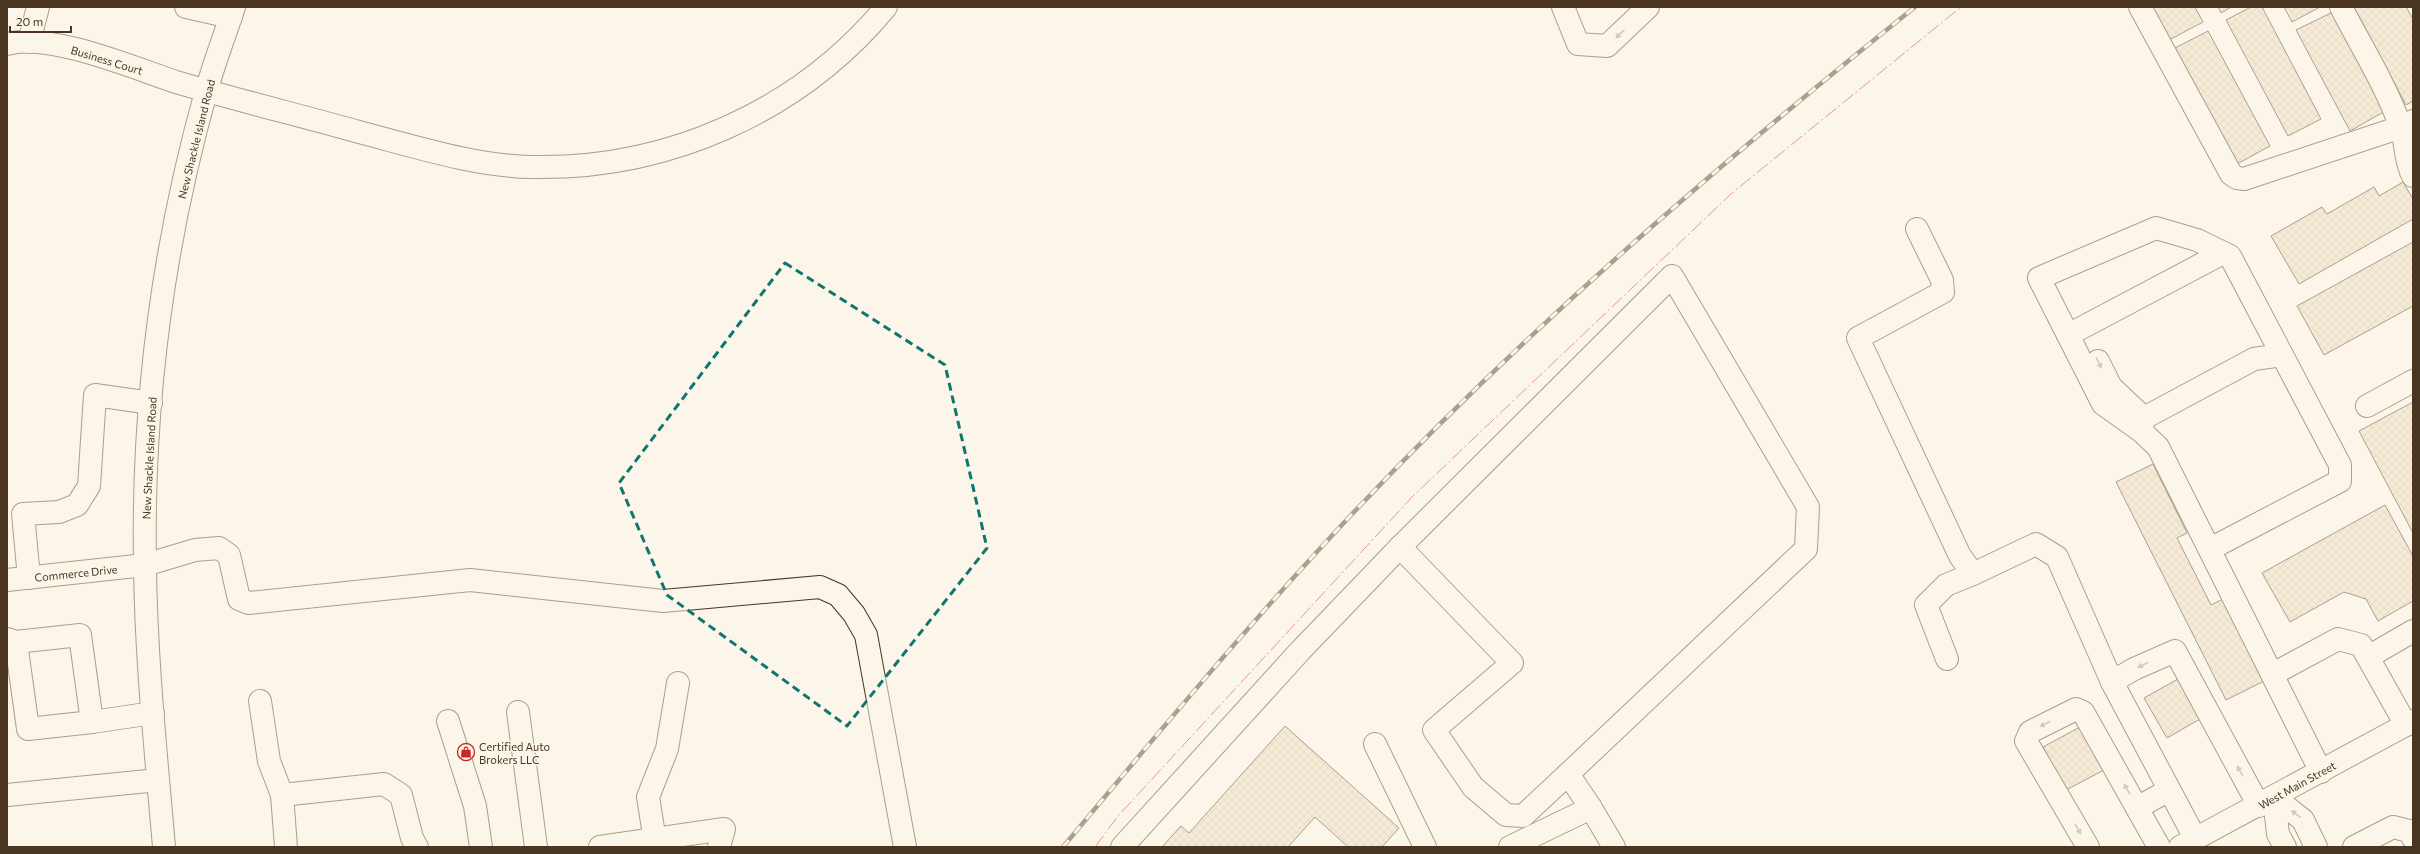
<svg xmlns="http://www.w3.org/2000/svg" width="2420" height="854" font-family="Commissioner,sans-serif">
	<defs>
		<pattern id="building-cross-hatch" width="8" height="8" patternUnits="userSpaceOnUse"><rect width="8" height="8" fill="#ecdcbc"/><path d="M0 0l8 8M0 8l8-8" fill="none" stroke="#ccbda1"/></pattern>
	</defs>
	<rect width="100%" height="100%" fill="#fbf6e9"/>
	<g fill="url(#building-cross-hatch)" stroke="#4a3520">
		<polygon points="2152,7 2195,7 2203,22 2169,40"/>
		<polygon points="2218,7 2231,7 2221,13"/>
		<polygon points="2251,7 2262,7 2321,119 2288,136 2226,20"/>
		<polygon points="2284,7 2320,7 2292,22"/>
		<polygon points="2354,7 2406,7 2413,19 2413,101 2406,105"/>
		<polygon points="2333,12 2387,110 2350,131 2296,30"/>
		<polygon points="2208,31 2270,146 2237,164 2175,48"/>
		<polygon points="2403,182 2413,199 2413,219 2299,284 2271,236 2322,207 2327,214 2374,187 2379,196"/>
		<polygon points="2413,242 2413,306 2324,355 2297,306"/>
		<polygon points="2413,402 2413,533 2359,431"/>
		<polygon points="2153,464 2187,533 2177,538 2211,605 2227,597 2268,679 2226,700 2116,482"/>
		<polygon points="2385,505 2413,556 2413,601 2378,621 2366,599 2344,592 2290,622 2262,573"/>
		<polygon points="2178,679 2200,719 2167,738 2144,698"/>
		<polygon points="1285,726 1399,828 1382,847 1348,847 1315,817 1288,847 1162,847 1181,826 1189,833"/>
		<polygon points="2080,727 2104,770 2066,790 2043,747"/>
	</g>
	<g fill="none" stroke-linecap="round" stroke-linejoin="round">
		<g stroke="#4a3520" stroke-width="24">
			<g id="minor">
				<polyline points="186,7 231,17"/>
				<polyline points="1563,7 1578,44 1607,46 1648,7"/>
				<polyline points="2140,7 2231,174 2237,178 2244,179 2401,127 2413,121"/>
				<path d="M 2341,7 C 2361,46 2385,84 2400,125 C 2407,142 2404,160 2413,176"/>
				<polyline points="29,42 38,7"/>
				<path d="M 7,44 C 49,32 134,68 176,82 C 237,100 298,115 359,132 C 413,146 475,166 531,167 C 667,170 799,112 886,7"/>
				<polyline points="1917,229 1942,280 1943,292 1858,338 1960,556 1973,574 2036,544 2057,557 2112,682 2195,838"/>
				<polyline points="2068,335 2223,253"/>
				<polyline points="2098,361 2111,387 2144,418"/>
				<polyline points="2367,406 2413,381"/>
				<polyline points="2141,431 2144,418 2254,359 2282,355"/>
				<polyline points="1400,547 1672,276 1808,507 1806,549 1568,774 1591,808 1510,847"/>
				<polyline points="2210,549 2340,481 2340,465 2230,256 2197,240 2156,228 2039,278 2103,404 2141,431 2158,447 2321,772"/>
				<polyline points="29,578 23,514 59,512 77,505 89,486 95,395 151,403"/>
				<polyline points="7,580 145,565 195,550 219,548 229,555 239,599 249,603 470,580 663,601 820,587 838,595 854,614 866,635 905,847"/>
				<polyline points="7,639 16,642 80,635 92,722 153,713"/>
				<polyline points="16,642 28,729 92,722"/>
				<polyline points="2368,657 2413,631"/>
				<polyline points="1947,659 1926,605 1946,585 1973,574"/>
				<polyline points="2273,674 2338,639 2361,645 2406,725"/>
				<polyline points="2112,682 2134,669 2175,651 2259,806"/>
				<polyline points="260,701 269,761 282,795 384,784 401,795 412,838 417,847"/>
				<polyline points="518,712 536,847"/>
				<polyline points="448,721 475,806 481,847"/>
				<polyline points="1375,744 1425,847"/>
				<polyline points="7,795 158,780"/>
				<polyline points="282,795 286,847"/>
				<polyline points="1591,808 1614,847"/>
				<polyline points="2137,808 2169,790"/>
				<polyline points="655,841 648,797 667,749 678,683"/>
				<polyline points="600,847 724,829 719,847"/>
				<polyline points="1122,847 1300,651 1400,547 1512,663 1434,730 1473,787 1506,815 1523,816 1568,774"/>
				<polyline points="2088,847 2026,741 2030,732 2076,709 2083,712 2159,847"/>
				<polyline points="2285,847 2278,834 2274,797 2303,820 2316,847"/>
				<polyline points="2354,847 2393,827 2409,831 2413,838"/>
			</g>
		</g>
		<g stroke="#4a3520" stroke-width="24">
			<g id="major">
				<path d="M 164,847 C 156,753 146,660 145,566 C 142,407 163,245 206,92 C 214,63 225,35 234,7"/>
				<polyline points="2180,847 2413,721"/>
			</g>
		</g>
		<use href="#minor" stroke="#fbf6e9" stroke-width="22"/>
		<use href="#major" stroke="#fbf6e9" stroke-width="22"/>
		<g stroke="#4a3520" stroke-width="4.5">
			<path id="rail" d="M 1063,847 C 1153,739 1243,631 1339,528 C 1516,338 1713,169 1915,7"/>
		</g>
		<use href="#rail" stroke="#fbf6e9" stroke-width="3" stroke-dasharray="9" stroke-linecap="butt"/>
		<polyline stroke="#c62828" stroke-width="1" stroke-dasharray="14 3 2 3" stroke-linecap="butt" points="1095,847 1118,816 1412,497 1732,193 1961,7"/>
	</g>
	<defs><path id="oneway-solid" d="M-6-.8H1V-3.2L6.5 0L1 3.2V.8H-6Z"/></defs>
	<g fill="#a29684">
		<use href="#oneway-solid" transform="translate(1620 34) rotate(137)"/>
		<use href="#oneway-solid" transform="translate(2099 363) rotate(64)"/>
		<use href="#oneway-solid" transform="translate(2143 665) rotate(154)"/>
		<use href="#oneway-solid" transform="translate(2045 724) rotate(153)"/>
		<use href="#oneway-solid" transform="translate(2240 771) rotate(-119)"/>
		<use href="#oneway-solid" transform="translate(2127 789) rotate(-119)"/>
		<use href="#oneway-solid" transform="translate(2296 814) rotate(-143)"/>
		<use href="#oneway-solid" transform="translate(2078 829) rotate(60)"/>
	</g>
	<path d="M0 0H2420V854H0ZM 785,263 L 945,365 L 987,548 L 847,726 L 667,595 L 619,483 Z" fill="#fbf6e9" fill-opacity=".55" fill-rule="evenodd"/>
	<path fill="none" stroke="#0f766e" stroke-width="3" stroke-dasharray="8 5" stroke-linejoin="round" d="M 785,263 L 945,365 L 987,548 L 847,726 L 667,595 L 619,483 Z"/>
	<defs>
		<g id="shop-ring" transform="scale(0.9)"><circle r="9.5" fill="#fbf6e9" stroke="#c62828" stroke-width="1.5"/><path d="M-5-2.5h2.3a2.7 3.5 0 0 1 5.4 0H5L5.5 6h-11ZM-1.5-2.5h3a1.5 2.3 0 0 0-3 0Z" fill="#c62828"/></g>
	</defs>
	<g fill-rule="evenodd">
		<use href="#shop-ring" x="466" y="752"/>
	</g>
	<g text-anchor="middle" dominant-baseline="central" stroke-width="3" stroke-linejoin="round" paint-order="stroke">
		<g font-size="11" fill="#4a3520" stroke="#fbf6e9">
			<text transform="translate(107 60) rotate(17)">Business Court</text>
			<text transform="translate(196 139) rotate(-76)">New Shackle Island Road</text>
			<text transform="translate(149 458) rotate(-87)">New Shackle Island Road</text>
			<text transform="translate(76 573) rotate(-6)">Commerce Drive</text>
			<text transform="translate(2297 785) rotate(-29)">West Main Street</text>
		</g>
		<g font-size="11" fill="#4a3520" stroke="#fbf6e9" text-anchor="start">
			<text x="479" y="746">Certified Auto<tspan x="479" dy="13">Brokers LLC</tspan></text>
		</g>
	</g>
	<rect width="2420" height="854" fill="none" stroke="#4a3520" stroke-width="16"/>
	<path d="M10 26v6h61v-6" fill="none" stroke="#4a3520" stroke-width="2"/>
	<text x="16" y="26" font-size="12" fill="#4a3520" stroke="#fbf6e9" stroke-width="3" paint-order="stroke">20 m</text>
</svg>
